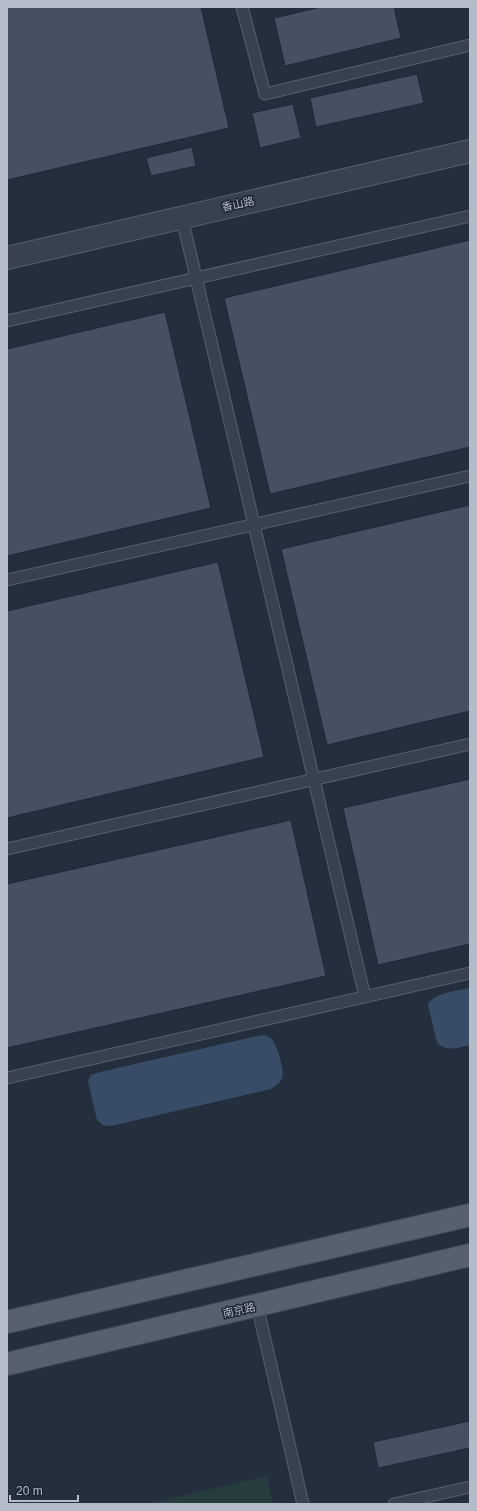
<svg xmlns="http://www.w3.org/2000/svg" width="477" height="1511" font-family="Helvetica,'Noto Sans SC',sans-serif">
	<rect width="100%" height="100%" fill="#242f3e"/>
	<polygon fill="#263c3f" points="267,1476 273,1504 146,1504"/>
	<g fill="#394c67">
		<path d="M 470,988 L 470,1045 C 457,1048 448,1052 437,1043 L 428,1004 C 436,992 457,991 470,988 Z"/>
		<path d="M 264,1035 C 267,1036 270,1037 272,1039 C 277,1045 285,1072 282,1078 C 280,1083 275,1086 271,1089 L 111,1126 L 103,1125 L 97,1120 L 88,1081 L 91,1075 L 100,1072 L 257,1036 Z"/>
	</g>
	<g fill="#455162" stroke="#1f2835">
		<polygon points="7,7 201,7 229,128 7,180"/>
		<polygon points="321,7 394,7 401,38 285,66 274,18"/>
		<polygon points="417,74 424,103 316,127 310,98"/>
		<polygon points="293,104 301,138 260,148 252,113"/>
		<polygon points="192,147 196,166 151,176 146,158"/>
		<polygon points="470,240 470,447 270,494 224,298"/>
		<polygon points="165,312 211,508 7,556 7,349"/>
		<polygon points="470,505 470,711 327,745 281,549"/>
		<polygon points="218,562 264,757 7,818 7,611"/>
		<polygon points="470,779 470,944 378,965 343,808"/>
		<polygon points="291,820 326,976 7,1048 7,884"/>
		<polygon points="470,1421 470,1448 378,1468 373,1442"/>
	</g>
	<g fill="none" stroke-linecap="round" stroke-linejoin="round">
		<g stroke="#565f6c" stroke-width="13">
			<g id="service">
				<polyline points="242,7 265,94 470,45"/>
				<polyline points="182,218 365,997"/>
				<polyline points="7,321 470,216"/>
				<polyline points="7,580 470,476"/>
				<polyline points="7,849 470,744"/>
				<polyline points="7,1078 470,973"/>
				<polyline points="257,1305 303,1504"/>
				<polyline points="394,1504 470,1487"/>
			</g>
		</g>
		<g stroke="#565f6c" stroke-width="24">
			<polyline id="tertiary" points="7,258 470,151"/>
		</g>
		<g stroke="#414a57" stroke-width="24">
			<g id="primary">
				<polyline points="7,1322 470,1215"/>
				<polyline points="7,1364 470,1255"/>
			</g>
		</g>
		<use href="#service" stroke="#38414e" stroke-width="11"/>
		<use href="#tertiary" stroke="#38414e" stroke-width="22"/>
		<use href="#primary" stroke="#56606e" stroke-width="22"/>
	</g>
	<g text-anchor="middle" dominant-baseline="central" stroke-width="3" stroke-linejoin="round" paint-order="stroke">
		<g font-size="11" fill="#b4bcc9" stroke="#1d2633">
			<text transform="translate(238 204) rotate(-13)">香山路</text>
			<text transform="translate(239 1310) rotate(-13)">南京路</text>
		</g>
	</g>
	<rect width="477" height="1511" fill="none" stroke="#b4bcc9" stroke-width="16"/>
	<path d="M10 1495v6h68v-6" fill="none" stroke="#b4bcc9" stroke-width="2"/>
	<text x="16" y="1495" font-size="12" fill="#b4bcc9" stroke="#1d2633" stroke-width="3" paint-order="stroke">20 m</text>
</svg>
